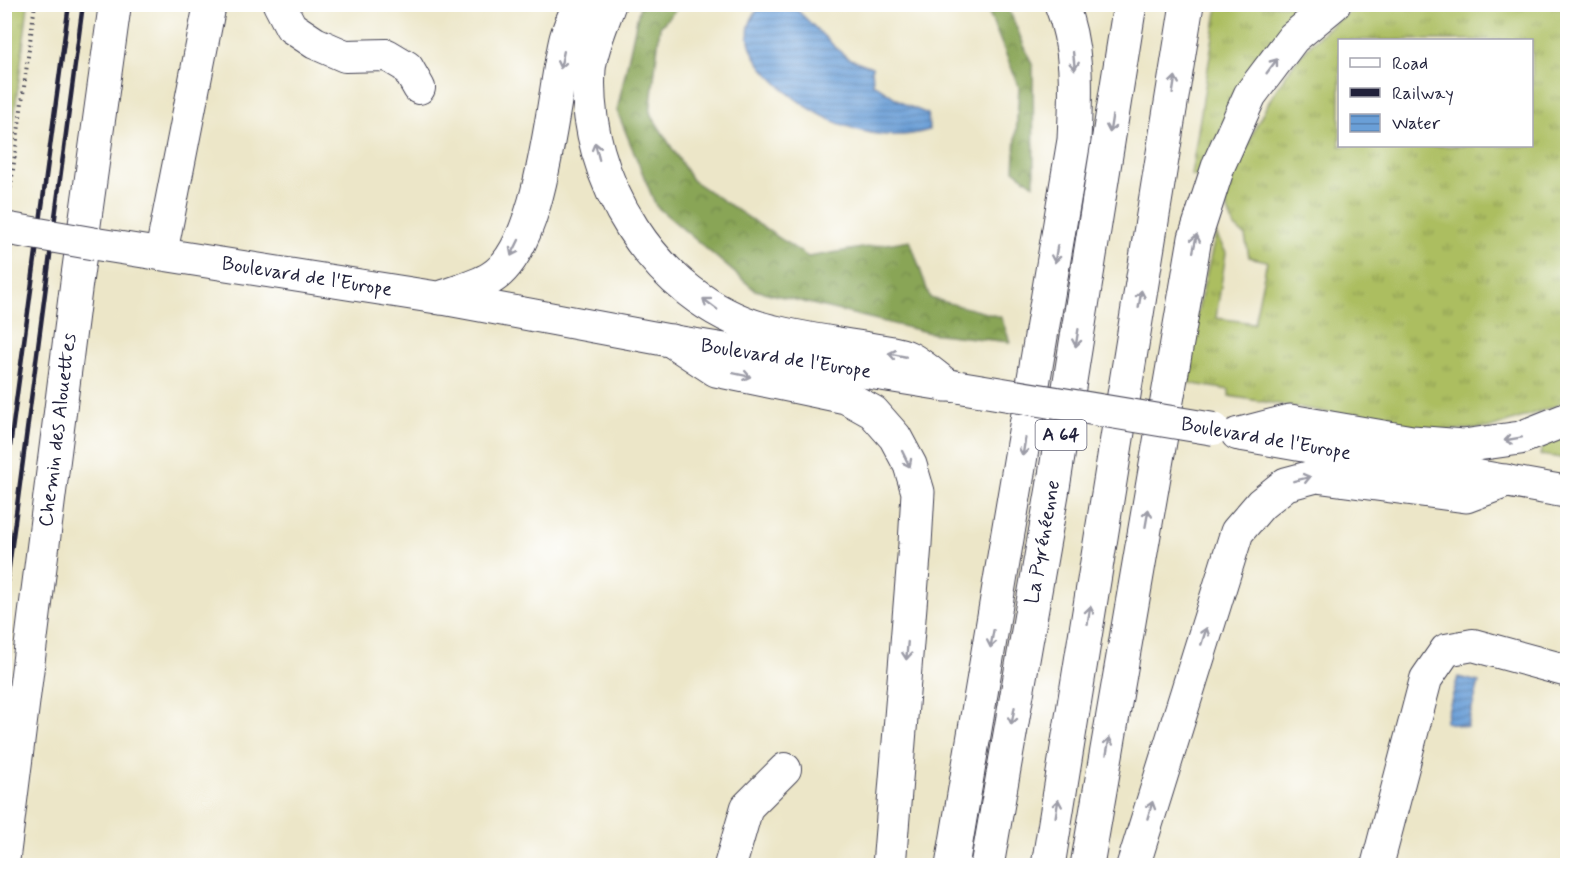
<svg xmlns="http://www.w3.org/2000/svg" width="1572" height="870" font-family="Mynerve,sans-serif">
	<defs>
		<pattern id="grass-tufts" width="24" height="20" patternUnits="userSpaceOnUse" patternTransform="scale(1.5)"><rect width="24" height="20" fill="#acbe61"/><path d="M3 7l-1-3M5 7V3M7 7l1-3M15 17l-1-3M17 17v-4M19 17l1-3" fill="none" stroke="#8c9a51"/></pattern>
		<pattern id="forest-crowns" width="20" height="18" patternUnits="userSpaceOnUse" patternTransform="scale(1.5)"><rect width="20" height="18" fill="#89a557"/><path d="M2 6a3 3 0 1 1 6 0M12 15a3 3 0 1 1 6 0" fill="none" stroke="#708649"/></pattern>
		<pattern id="water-rules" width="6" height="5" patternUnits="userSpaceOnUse" patternTransform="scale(1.5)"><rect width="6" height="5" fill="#6a9fd7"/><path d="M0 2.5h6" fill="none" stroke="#5781b0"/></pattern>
	</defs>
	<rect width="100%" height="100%" fill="#fff"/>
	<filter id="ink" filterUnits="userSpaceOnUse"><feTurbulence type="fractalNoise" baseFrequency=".0167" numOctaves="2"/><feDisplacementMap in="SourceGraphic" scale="12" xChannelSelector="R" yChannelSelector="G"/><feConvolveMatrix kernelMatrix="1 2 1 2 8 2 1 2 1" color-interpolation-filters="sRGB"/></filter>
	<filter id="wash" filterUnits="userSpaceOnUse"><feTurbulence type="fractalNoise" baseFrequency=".008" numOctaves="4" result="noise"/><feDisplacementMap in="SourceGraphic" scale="24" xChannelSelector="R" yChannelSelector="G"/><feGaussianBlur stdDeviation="1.35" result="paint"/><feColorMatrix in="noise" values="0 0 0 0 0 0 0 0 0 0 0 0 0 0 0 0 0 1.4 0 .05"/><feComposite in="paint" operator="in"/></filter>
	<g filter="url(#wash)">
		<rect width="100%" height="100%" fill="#ece6c8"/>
		<g fill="url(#grass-tufts)" stroke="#67704e" stroke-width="1.5" fill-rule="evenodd">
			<polygon points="5,4 28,5 5,193 4,5"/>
			<path d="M 1218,5 L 1308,5 C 1254,46 1228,117 1199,177 L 1191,175 Z"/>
			<path d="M 1361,5 L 1567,5 L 1567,402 L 1491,428 L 1440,431 L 1229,396 L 1229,390 L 1181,382 L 1216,234 L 1226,253 L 1216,318 L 1254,323 L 1267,261 L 1249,257 L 1245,236 L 1234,226 L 1224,200 C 1256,123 1285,48 1361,5 ZM 1340,40 L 1532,40 L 1532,146 L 1340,146 Z"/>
			<polygon points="1567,435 1567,459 1540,455 1543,444"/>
		</g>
		<g fill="url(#forest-crowns)" stroke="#566449" stroke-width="1.5">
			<polygon points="640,5 680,5 660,27 650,113 692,180 808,257 910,240 930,298 1001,317 1010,342 930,333 755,290 656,206 617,111"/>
			<polygon points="986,5 1007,5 1033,67 1034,185 1014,170 1019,87"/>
		</g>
		<g fill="url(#water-rules)" stroke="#466089" stroke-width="1.5">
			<path d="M 765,5 L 792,5 L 837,49 L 848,58 L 872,67 L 873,83 L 906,105 L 928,114 L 929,130 C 873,148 810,117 772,78 C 758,64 745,46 749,26 C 752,16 756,9 765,5 Z"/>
			<polygon points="1458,677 1479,682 1467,727 1445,722"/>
		</g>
	</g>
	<g filter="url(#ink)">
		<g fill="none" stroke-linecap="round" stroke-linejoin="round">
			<g stroke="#403f50" stroke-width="34">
				<g id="minor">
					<polyline points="279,4 291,27 315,43 345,56 387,55 407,67 419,88"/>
					<polyline points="96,244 440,298 672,341 953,386"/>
					<polyline points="161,254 210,4"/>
					<polyline points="1237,434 1568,492"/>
					<polyline points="4,856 76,286 115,4"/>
					<polyline points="730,866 747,807 785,769"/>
					<polyline points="1377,866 1426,679 1446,650 1473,645 1568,671"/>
				</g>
			</g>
			<g stroke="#403f50" stroke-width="35">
				<g id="highway">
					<path d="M 609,4 C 602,24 591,48 589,69 C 582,178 655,299 763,329 C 799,339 837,343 874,350 C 885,352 900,353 909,358 C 922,365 934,376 946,385"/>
					<path d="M 440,298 C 456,292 476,287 491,278 C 544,246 552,96 566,39 C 569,27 575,16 579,4"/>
					<polyline points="672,341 716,370 846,397 873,412 895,437 910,465 918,492 915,544 889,866"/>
					<polyline points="1240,434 1290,421 1412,442 1463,446 1520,438 1568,419"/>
					<path d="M 952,866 L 1074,140 C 1076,94 1079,48 1061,4"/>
					<polyline points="987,866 1053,488 1130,4"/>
					<polyline points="1048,866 1187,4"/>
					<polyline points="1087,866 1195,238 1219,164 1250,95 1293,38 1334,4"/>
					<polyline points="1133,866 1237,532 1261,504 1286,484 1316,476 1466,496 1506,481"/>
				</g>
			</g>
			<polyline stroke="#403f50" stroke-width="4" stroke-dasharray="1.5 4.5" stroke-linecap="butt" points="9,200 35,4"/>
			<use href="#minor" stroke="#fff" stroke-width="32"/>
			<use href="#highway" stroke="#fff" stroke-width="33"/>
			<g stroke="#22223b" stroke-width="4.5">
				<polyline points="4,492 69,4"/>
				<polyline points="4,605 83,4"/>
			</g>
			<g stroke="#403f50" stroke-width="34" stroke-linecap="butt">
				<g id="minor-bridge">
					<polyline points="4,228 96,244"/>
					<polyline points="960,387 1214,429"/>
				</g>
			</g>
			<use href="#minor-bridge" stroke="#fff" stroke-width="32"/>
		</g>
		<defs><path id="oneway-shaft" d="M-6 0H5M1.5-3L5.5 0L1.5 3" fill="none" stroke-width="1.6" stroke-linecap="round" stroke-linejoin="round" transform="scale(1.5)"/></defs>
		<g stroke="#9c9ca7">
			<use href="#oneway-shaft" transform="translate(562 60) rotate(102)"/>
			<use href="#oneway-shaft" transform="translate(1074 61) rotate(84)"/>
			<use href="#oneway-shaft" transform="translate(1272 66) rotate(-53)"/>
			<use href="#oneway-shaft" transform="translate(1174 85) rotate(-81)"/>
			<use href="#oneway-shaft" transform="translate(1111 124) rotate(99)"/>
			<use href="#oneway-shaft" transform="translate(597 151) rotate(-104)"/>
			<use href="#oneway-shaft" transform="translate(1195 243) rotate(-78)"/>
			<use href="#oneway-shaft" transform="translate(515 248) rotate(116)"/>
			<use href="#oneway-shaft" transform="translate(1056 254) rotate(99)"/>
			<use href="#oneway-shaft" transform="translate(1140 299) rotate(-81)"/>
			<use href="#oneway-shaft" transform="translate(710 304) rotate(-143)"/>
			<use href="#oneway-shaft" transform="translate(1077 338) rotate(99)"/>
			<use href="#oneway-shaft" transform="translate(897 355) rotate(-169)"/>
			<use href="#oneway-shaft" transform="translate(742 375) rotate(12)"/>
			<use href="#oneway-shaft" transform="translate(1513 439) rotate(170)"/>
			<use href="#oneway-shaft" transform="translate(1024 447) rotate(99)"/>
			<use href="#oneway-shaft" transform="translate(906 459) rotate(64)"/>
			<use href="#oneway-shaft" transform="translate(1302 479) rotate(-14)"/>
			<use href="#oneway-shaft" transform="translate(1147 518) rotate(-80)"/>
			<use href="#oneway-shaft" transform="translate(1089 615) rotate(-81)"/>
			<use href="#oneway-shaft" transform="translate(1204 636) rotate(-72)"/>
			<use href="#oneway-shaft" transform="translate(992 639) rotate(100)"/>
			<use href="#oneway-shaft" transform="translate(907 651) rotate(95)"/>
			<use href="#oneway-shaft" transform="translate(1013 716) rotate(100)"/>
			<use href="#oneway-shaft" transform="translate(1108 746) rotate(-80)"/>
			<use href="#oneway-shaft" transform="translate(1057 808) rotate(-81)"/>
			<use href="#oneway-shaft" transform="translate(1150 810) rotate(-73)"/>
		</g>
	</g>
	<g text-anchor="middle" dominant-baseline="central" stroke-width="5" stroke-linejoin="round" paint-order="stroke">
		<rect fill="#fff" stroke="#646476" stroke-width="1.5" x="1035.5" y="420" width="51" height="30" rx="4.5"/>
		<g font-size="18" font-weight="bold" fill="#22223b">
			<text x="1061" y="435">A 64</text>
		</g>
		<g font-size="20" fill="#22223b" stroke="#fff">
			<text transform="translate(307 277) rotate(9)">Boulevard de l'Europe</text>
			<text transform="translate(786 359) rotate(9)">Boulevard de l'Europe</text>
			<text transform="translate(58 430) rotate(-83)">Chemin des Alouettes</text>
			<text transform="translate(1266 439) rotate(10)">Boulevard de l'Europe</text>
			<text transform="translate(1043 542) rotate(-80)">La Pyrénéenne</text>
		</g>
	</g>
	<rect width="1572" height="870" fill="none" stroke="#fff" stroke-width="24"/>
	<rect x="1338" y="39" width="195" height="108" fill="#ffffff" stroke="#a7a7b1" stroke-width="1.5"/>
	<rect x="1350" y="58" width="30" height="9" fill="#ffffff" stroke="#a7a7b1" stroke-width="1.5"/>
	<text x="1392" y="69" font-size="18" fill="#22223b">Road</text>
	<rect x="1350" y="88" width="30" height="9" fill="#22223b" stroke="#a7a7b1" stroke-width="1.5"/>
	<text x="1392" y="99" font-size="18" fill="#22223b">Railway</text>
	<rect x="1350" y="114" width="30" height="18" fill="url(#water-rules)" stroke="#a7a7b1" stroke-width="1.5"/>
	<text x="1392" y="129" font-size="18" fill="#22223b">Water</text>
</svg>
